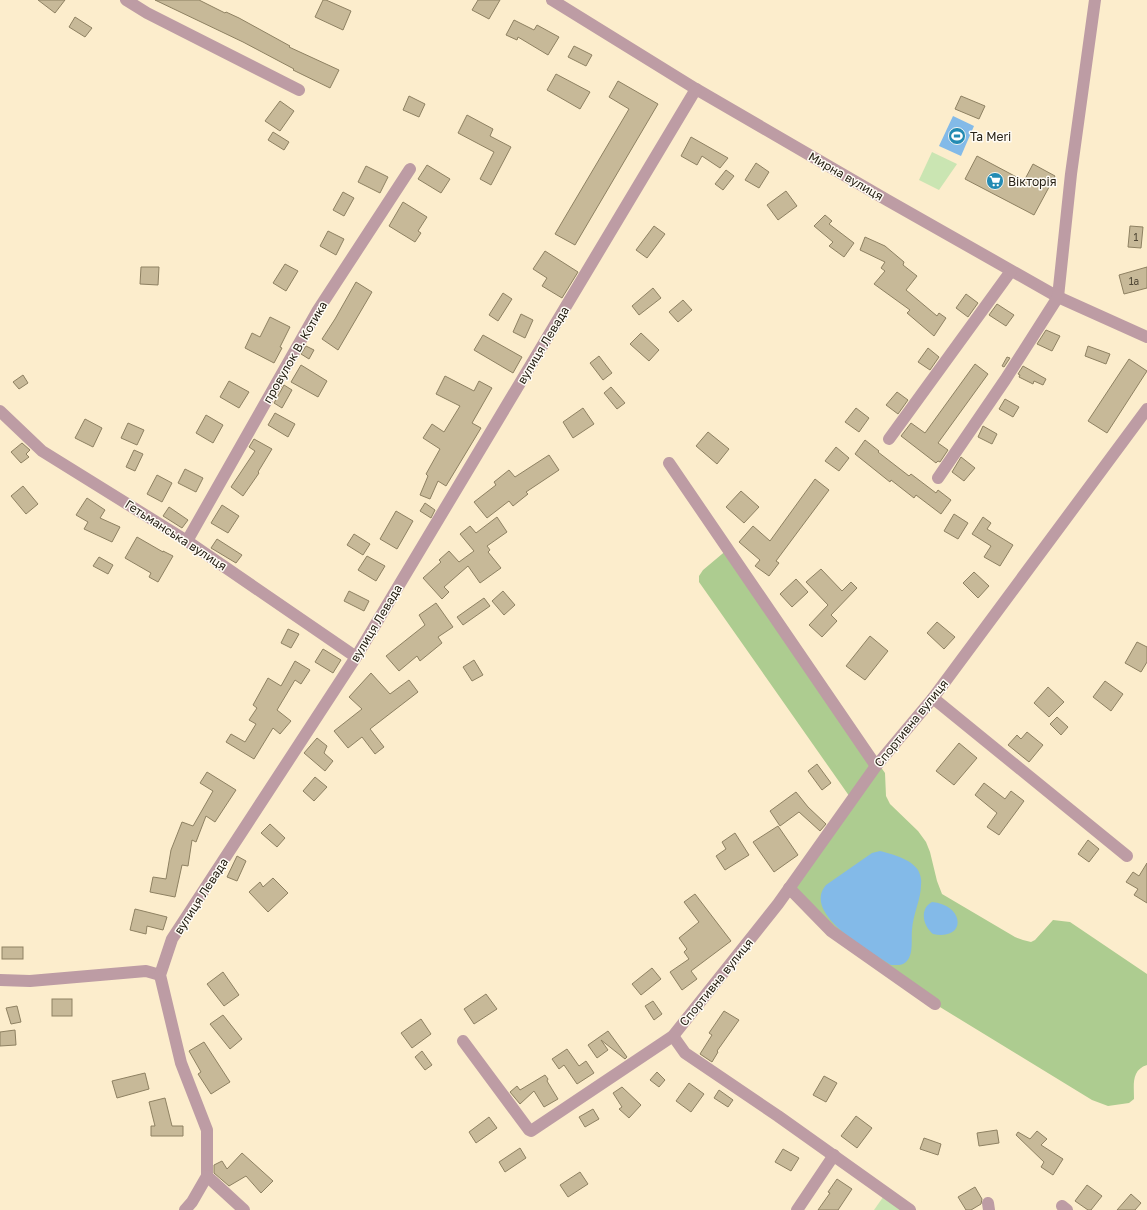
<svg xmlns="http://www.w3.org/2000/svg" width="1147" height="1210" font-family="'Golos Text',sans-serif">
	<rect width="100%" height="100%" fill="#fcedcc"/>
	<g fill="#cae5b2">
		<polygon points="932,152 957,164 939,190 919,180"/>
		<polygon points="886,1193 910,1210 874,1210"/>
	</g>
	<path fill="#adcc90" d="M 728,549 L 885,773 L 886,796 L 890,804 L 918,831 L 926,842 L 930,852 L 937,881 L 942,894 L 1015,937 L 1023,940 L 1031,942 L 1035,940 L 1053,920 L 1070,922 L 1147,974 L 1147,1065 C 1131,1070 1134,1085 1134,1099 L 1129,1103 L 1108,1106 L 1092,1100 L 935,1004 L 831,931 L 789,888 L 852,800 L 699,582 L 699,576 L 703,570 Z"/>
	<g fill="#83bae8">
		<polygon points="953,116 974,126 961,156 939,146"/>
		<path d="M 880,851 C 892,854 911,859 918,870 C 920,874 922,879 921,885 C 921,899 913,914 912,930 C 911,939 914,955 906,962 C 902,966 897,965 891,965 C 871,952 801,914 826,885 L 872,853 Z"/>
		<path d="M 932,902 C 965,905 967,941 933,934 C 923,926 919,909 932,902 Z"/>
	</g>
	<g fill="#c7b998" stroke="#8e8162">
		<polygon points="38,0 65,0 55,13"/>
		<polygon points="155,0 199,0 225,13 226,12 239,18 290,46 289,47 339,70 330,88 293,70 294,69 243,42"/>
		<polygon points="323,0 326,0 351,11 343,30 315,17"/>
		<polygon points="478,0 500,0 489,19 472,10"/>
		<polygon points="75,17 92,28 85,37 69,27"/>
		<polygon points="514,20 534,30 537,25 559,37 548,55 518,37 517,40 506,35"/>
		<polygon points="574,46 592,55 586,66 568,57"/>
		<polygon points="556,74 590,92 580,109 547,90"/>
		<polygon points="618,81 658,104 575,245 555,234 629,109 609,97"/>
		<polygon points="409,96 425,104 419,117 403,110"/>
		<polygon points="961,96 985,106 979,119 955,109"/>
		<polygon points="280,101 294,111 280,131 265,121"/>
		<polygon points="467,115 493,129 490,136 511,147 491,185 480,179 494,152 458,133"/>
		<polygon points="273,132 289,142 284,150 268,140"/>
		<polygon points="691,137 728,158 720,168 702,156 697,165 681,156"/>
		<polygon points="977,156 1024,181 1033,164 1055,176 1034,215 965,179"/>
		<polygon points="756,163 769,172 759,188 745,180"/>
		<polygon points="427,165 450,179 441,193 418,179"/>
		<polygon points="366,166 388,177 380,193 358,182"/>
		<polygon points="726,170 734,176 723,190 715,184"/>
		<polygon points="786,191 797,206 778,220 767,205"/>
		<polygon points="343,192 354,198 344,216 333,210"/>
		<polygon points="403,202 427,217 418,231 421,233 415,242 389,226"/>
		<polygon points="825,215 832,221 829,224 854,243 844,257 829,246 833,242 814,226"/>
		<polygon points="654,226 665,234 647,258 636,250"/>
		<polygon points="1130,226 1143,227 1141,248 1128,247"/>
		<polygon points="328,231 344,239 336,255 320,246"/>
		<polygon points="865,237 885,246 904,262 903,265 917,276 906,290 937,316 939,313 946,318 934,336 907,313 910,310 874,284 885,271 881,268 885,262 860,250"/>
		<polygon points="545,251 578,272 562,298 542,286 547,278 533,269"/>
		<polygon points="285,264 298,271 286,291 273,283"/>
		<polygon points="141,267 159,267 158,285 140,284"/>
		<polygon points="1147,267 1147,288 1124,294 1119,275"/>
		<polygon points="356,282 372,292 338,350 322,339 335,319"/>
		<polygon points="653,288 661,298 639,315 632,306"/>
		<polygon points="503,293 512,299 498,321 489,315"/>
		<polygon points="966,294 978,303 968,317 956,308"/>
		<polygon points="683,300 692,310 678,322 669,312"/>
		<polygon points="997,304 1014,315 1006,326 989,315"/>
		<polygon points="521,314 533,320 525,338 513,332"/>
		<polygon points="270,317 290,327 280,347 282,348 274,363 245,348 252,333 260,337"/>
		<polygon points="1046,330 1060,336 1052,351 1037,344"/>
		<polygon points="641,333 659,350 649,361 630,344"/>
		<polygon points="483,335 522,357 513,373 474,350"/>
		<polygon points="306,346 314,350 309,359 301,354"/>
		<polygon points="1088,346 1110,354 1106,364 1085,356"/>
		<polygon points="928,348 939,357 930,370 918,362"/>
		<polygon points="599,356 612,373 603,380 590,363"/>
		<polygon points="1007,357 1010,358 1004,367 1002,366"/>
		<polygon points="1129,359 1147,371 1107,433 1088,421"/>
		<polygon points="975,364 988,374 938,443 948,450 940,462 938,461 936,463 901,436 911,423 925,433"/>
		<polygon points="301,365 327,381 318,397 291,382"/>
		<polygon points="1023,366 1046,379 1043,385 1034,381 1033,384 1019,377 1020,375 1018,374"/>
		<polygon points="23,375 28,383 19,389 13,382"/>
		<polygon points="445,376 474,391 479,381 492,388 472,423 481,428 446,486 438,481 430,499 420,495 428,476 426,474 440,449 423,438 432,424 444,432 460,406 436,394"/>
		<polygon points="229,381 249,392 239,408 220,397"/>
		<polygon points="284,385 292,390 282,408 274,403"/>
		<polygon points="611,387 625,403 617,409 604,393"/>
		<polygon points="897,392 908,400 898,414 886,405"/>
		<polygon points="1005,399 1019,407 1013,417 999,409"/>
		<polygon points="583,408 594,424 573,438 563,422"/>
		<polygon points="856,408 869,418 859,432 845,422"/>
		<polygon points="275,413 295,424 288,437 268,425"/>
		<polygon points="206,415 223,425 213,443 196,433"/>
		<polygon points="85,419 102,428 93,447 75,438"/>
		<polygon points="128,423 144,430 137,445 121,438"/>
		<polygon points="983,426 997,434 992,444 978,437"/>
		<polygon points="708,432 729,449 717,464 696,446"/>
		<polygon points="254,439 272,449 258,472 259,473 243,496 231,487 255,451 249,447"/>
		<polygon points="865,440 879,451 878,452 909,476 911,474 936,493 938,490 951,500 941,514 916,495 914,498 891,480 890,482 855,454"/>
		<polygon points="22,443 30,450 26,454 29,457 21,463 11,452"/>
		<polygon points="836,447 849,458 839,471 825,461"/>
		<polygon points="134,450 143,454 135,471 126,467"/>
		<polygon points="549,455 559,470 526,492 528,494 513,506 509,501 487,518 474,502 496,485 494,482 509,470 515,477"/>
		<polygon points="961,457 975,468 964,481 952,472"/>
		<polygon points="185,469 203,478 196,492 178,483"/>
		<polygon points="157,475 172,483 162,502 147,494"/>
		<polygon points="815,479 829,490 776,561 779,563 769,576 755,566 760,560 739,542 753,526 770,541"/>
		<polygon points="23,486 38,504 26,514 11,496"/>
		<polygon points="741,491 759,507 744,523 726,507"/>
		<polygon points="87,498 105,510 100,518 120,527 112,542 84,529 88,522 76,515"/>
		<polygon points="425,503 435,510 431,518 420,511"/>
		<polygon points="222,505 239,516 228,533 211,523"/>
		<polygon points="169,507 188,520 182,528 163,516"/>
		<polygon points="396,511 413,521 397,549 380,539"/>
		<polygon points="954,514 968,523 958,539 944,531"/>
		<polygon points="497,517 507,532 487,546 490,550 488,552 501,568 480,583 468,566 444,587 449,592 442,599 423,578 441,562 439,560 449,551 459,562 474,551 460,534 470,526 476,533"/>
		<polygon points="983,517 991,523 987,529 1013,545 1000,566 984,557 991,546 972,534"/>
		<polygon points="354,534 370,544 363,555 347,545"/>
		<polygon points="137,537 163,552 163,551 173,556 158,582 149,577 151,573 125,558"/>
		<polygon points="217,539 242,555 236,563 211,548"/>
		<polygon points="367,556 385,566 376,581 358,570"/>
		<polygon points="99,557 113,565 108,574 93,566"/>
		<polygon points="821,569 842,591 851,582 857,588 831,615 837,621 822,637 809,625 828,605 806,582"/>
		<polygon points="974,572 989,586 978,598 963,583"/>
		<polygon points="796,579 808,592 792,607 780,594"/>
		<polygon points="349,591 369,601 364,611 344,601"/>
		<polygon points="503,591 515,605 504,615 492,601"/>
		<polygon points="484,598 490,606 463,625 457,617"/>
		<polygon points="436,603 453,627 438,637 442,643 420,661 417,656 399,671 386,656 425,625 419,615"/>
		<polygon points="937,622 955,637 944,649 927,633"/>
		<polygon points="288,629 299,634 291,648 281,643"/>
		<polygon points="870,636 888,651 865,680 846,666"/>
		<polygon points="1137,642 1147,647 1147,662 1141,672 1125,663"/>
		<polygon points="323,649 341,660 333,673 315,662"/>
		<polygon points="474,660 483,675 472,681 463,667"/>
		<polygon points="295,661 310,670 301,684 295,680 277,710 291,721 280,734 273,728 254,759 226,742 231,734 245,742 256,724 249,720 257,708 253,705 268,678 281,686"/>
		<polygon points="371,673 390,694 409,680 418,692 370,729 384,747 375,754 362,737 348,748 334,731 362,709 349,697"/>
		<polygon points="1105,681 1123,694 1111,711 1093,697"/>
		<polygon points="1048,687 1064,702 1049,717 1034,703"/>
		<polygon points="1057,717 1068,727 1061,735 1050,724"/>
		<polygon points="1027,732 1043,745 1029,762 1008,745 1017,735 1021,739"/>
		<polygon points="317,738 327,746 324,753 333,761 325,771 304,753"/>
		<polygon points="959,743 977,758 954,785 936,771"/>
		<polygon points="817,764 831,783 822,790 808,771"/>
		<polygon points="207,772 236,790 215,822 206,816 196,842 192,840 188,866 182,865 175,897 150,892 153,877 166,879 171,850 182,822 193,826 213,791 200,783"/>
		<polygon points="315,777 327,787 314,801 303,791"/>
		<polygon points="984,783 1005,799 1011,791 1024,801 999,835 987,827 997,813 975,795"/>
		<polygon points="796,792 808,807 826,824 820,831 799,812 780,826 770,811"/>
		<polygon points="270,824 285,838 277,847 261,833"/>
		<polygon points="778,826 798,855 774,872 753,842"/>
		<polygon points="735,833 749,855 725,870 716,856 726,849 722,842"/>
		<polygon points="1088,840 1099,849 1089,862 1078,854"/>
		<polygon points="237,856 246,861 237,881 227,877"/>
		<polygon points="1147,863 1147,903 1134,895 1138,889 1126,882 1133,872 1139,876"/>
		<polygon points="273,878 288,893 268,912 249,892 260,882 263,887"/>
		<polygon points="695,894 731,941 691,971 697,979 682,990 670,972 689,959 684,952 687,949 679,938 699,922 684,902"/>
		<polygon points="135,909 167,917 163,930 147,926 146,934 130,930"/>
		<rect x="2" y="947" width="21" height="12"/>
		<polygon points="652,968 661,979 641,995 632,984"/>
		<polygon points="223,972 239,995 224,1006 207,984"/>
		<polygon points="486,994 497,1009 474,1024 464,1009"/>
		<rect x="52" y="999" width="20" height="17"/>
		<polygon points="653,1001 662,1014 654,1020 645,1006"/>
		<polygon points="17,1006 21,1022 11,1024 6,1008"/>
		<polygon points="724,1011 739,1020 717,1051 718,1052 712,1062 700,1054 712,1035 709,1033"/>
		<polygon points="223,1015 242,1039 230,1049 210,1024"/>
		<polygon points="421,1019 431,1034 412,1048 401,1033"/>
		<polygon points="15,1030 16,1045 0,1046 0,1032"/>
		<polygon points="608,1031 627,1057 625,1059 601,1040 608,1050 597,1058 588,1045"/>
		<polygon points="204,1042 230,1082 211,1094 198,1074 201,1072 189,1051"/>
		<polygon points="567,1049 579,1066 586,1061 594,1073 577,1084 564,1065 559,1069 552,1059"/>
		<polygon points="422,1051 432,1065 425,1070 415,1057"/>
		<polygon points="657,1072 665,1080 659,1087 650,1080"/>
		<polygon points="145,1073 149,1089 117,1098 112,1081"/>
		<polygon points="545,1075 548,1079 547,1081 558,1099 544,1107 534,1091 520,1104 510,1092 517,1086 520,1090"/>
		<polygon points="824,1076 837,1083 826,1102 813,1095"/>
		<polygon points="689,1083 704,1094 691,1112 676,1101"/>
		<polygon points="622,1087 641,1105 629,1118 619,1109 622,1107 613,1093"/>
		<polygon points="719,1090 733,1100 728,1107 714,1098"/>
		<polygon points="165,1098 172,1126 183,1126 183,1136 151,1136 151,1126 155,1126 149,1102"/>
		<polygon points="593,1109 599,1119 585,1127 579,1117"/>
		<polygon points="856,1116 872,1128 857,1148 841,1136"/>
		<polygon points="489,1117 497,1128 476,1143 469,1132"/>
		<polygon points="997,1130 999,1143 979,1146 977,1133"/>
		<polygon points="1037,1131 1047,1139 1041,1145 1063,1159 1053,1175 1041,1167 1044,1162 1016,1135 1018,1132 1030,1139"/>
		<polygon points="924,1138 941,1144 938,1155 920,1149"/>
		<polygon points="520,1148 526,1158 505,1172 499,1162"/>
		<polygon points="783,1149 799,1158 791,1171 775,1162"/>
		<polygon points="242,1153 273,1181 261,1193 246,1176 229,1186 214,1173 214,1165 222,1161 227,1169"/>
		<polygon points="580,1172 588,1184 568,1197 560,1185"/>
		<polygon points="837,1179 852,1189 838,1210 818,1210 830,1193 828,1192"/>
		<polygon points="1087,1185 1102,1196 1091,1210 1088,1210 1075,1201"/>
		<polygon points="975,1187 982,1199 981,1204 971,1210 966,1210 958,1197"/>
		<polygon points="1131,1194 1141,1203 1135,1210 1117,1210"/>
	</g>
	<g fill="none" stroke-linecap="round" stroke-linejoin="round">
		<g stroke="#bd9ca4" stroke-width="12">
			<polyline points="126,0 147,13 299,90"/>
			<polyline points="552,0 696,89 887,200 1058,297 1147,337"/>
			<polyline points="0,411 42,451 187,541 356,657"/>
			<polyline points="889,439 1011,271"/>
			<polyline points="669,463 876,766"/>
			<polyline points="938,478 1005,380 1058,297 1071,174 1095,0"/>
			<polyline points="187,541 318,310 410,169"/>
			<polyline points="933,698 1127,856"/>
			<polyline points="789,888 831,931 935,1004"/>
			<polyline points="0,980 30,981 146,971 160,975"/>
			<polyline points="673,1036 685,1053 778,1116 910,1210"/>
			<polyline points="463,1041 529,1130 531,1131 673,1036 778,904 876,766 933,698 1147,409"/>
			<polyline points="207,1176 207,1130 181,1063 160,975 172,939 356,657 696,89"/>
			<polyline points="207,1176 244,1210"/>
			<polyline points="988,1203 989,1210"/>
			<polyline points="1062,1206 1067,1210"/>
			<polyline points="185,1210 192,1202 207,1176"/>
			<polyline points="797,1210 834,1155"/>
		</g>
	</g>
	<defs>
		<g id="stadium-disc" transform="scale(0.9)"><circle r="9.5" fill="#238bb3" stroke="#fffcf5"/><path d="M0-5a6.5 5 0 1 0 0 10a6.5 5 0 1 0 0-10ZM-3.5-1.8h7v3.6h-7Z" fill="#fff"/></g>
		<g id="supermarket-disc" transform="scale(0.9)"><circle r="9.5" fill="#238bb3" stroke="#fffcf5"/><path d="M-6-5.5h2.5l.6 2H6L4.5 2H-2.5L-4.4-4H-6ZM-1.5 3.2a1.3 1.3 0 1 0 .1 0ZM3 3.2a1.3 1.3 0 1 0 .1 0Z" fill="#fff"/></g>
	</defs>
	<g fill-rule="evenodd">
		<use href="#stadium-disc" x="957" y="136"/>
		<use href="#supermarket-disc" x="995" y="181"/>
	</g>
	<g text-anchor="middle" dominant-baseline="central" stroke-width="3" stroke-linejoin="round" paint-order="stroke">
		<g font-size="10" fill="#504836">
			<text x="1136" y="237">1</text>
			<text x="1134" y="281">1а</text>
		</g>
		<g font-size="12" fill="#282216" stroke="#fffcf5" text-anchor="start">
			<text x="970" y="136">Ta Meri</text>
			<text x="1008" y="181">Вікторія</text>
		</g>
		<g font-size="12" fill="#282216" stroke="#fffcf5">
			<text transform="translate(846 176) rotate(30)">Мирна вулиця</text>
			<text transform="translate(543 345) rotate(-59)">вулиця Левада</text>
			<text transform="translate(295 352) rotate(-60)">провулок В. Котика</text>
			<text transform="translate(176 535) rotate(33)">Гетьманська вулиця</text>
			<text transform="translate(376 623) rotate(-59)">вулиця Левада</text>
			<text transform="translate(911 723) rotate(-51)">Спортивна вулиця</text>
			<text transform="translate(201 896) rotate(-57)">вулиця Левада</text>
			<text transform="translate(716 982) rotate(-51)">Спортивна вулиця</text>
		</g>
	</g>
</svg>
